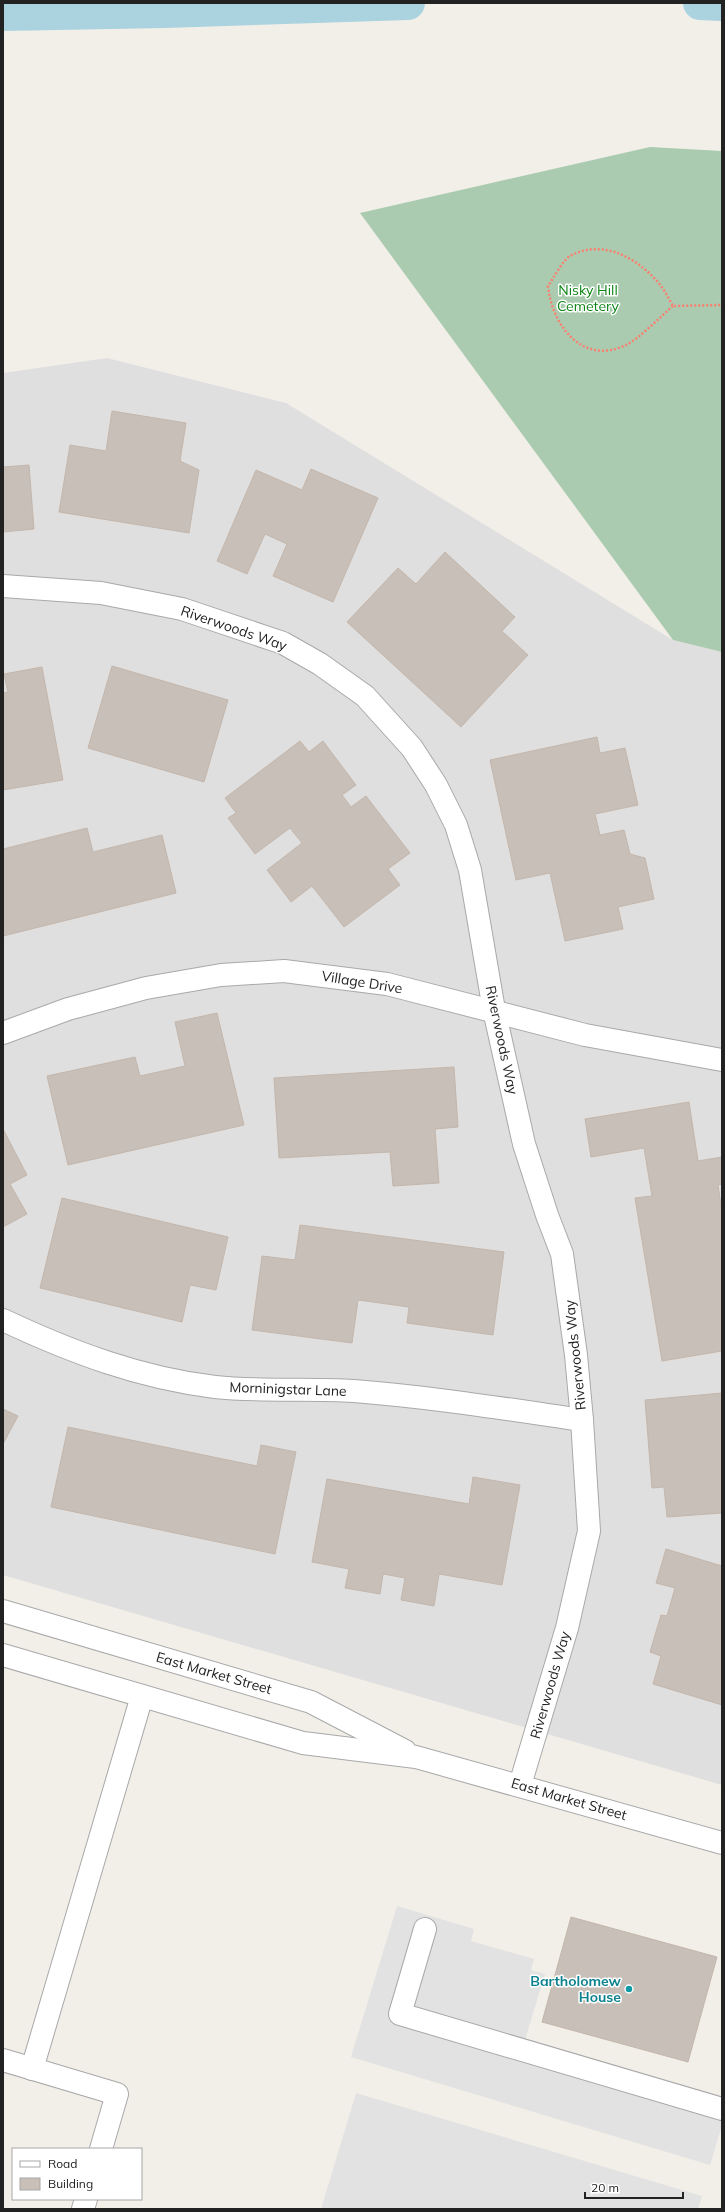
<svg xmlns="http://www.w3.org/2000/svg" width="725" height="2212" font-family="Mulish,sans-serif">
	<rect width="100%" height="100%" fill="#f2efe9"/>
	<polygon fill="#e0dfdf" points="107,358 286,403 673,640 722,652 722,1785 3,1575 3,373"/>
	<polygon fill="#aacbaf" points="650,147 722,151 722,652 673,640 360,213"/>
	<g fill="#e2e2e2">
		<polygon points="397,1906 474,1929 471,1941 534,1959 531,1970 545,1974 524,2043 722,2103 722,2125 710,2165 351,2057"/>
		<polygon points="356,2093 702,2196 698,2209 321,2209"/>
	</g>
	<g fill="none" stroke-linecap="round" stroke-linejoin="round">
		<g stroke="#aad3df" stroke-width="34">
			<polyline points="700,3 722,4"/>
			<polyline points="3,14 165,11 408,3"/>
		</g>
	</g>
	<g fill="#c7bfb8" stroke="#c4b6ab">
		<polygon points="112,411 186,423 180,461 199,470 189,533 59,512 70,445 106,451"/>
		<polygon points="29,465 34,529 3,532 3,467"/>
		<polygon points="311,469 378,498 333,602 273,576 287,544 265,534 247,574 217,561 256,470 302,490"/>
		<polygon points="445,552 515,617 502,631 528,655 461,727 347,622 398,568 416,584"/>
		<polygon points="112,666 228,700 204,782 88,748"/>
		<polygon points="42,667 63,780 3,790 3,693 8,692 4,674"/>
		<polygon points="597,737 600,753 625,748 638,805 595,814 600,835 624,830 630,854 645,858 654,899 618,907 623,929 565,941 550,873 516,880 490,760"/>
		<polygon points="300,741 309,752 323,741 356,785 342,795 351,807 366,796 410,853 388,869 400,885 344,927 312,886 291,902 267,870 302,843 290,828 255,854 228,818 236,813 225,798"/>
		<polygon points="87,828 93,852 162,835 176,893 3,936 3,849"/>
		<polygon points="217,1013 244,1125 68,1165 47,1076 135,1057 140,1076 185,1066 175,1022"/>
		<polygon points="454,1067 458,1127 435,1129 439,1183 393,1186 390,1152 279,1158 274,1078"/>
		<polygon points="689,1102 698,1161 722,1157 722,1184 718,1185 722,1212 722,1351 662,1361 635,1198 652,1196 644,1148 591,1157 585,1119"/>
		<polygon points="3,1129 27,1175 10,1184 27,1214 3,1227"/>
		<polygon points="62,1198 228,1237 216,1290 190,1285 182,1322 40,1288"/>
		<polygon points="300,1225 504,1252 493,1335 407,1323 409,1307 358,1300 352,1343 252,1330 262,1256 295,1260"/>
		<polygon points="722,1393 722,1513 667,1517 664,1487 652,1488 645,1400"/>
		<polygon points="3,1409 18,1416 3,1444"/>
		<polygon points="68,1427 257,1466 261,1445 296,1452 275,1554 51,1507"/>
		<polygon points="473,1477 520,1485 502,1585 439,1574 434,1606 401,1600 405,1578 383,1574 380,1594 345,1588 349,1569 312,1562 327,1479 469,1504"/>
		<polygon points="666,1549 722,1566 722,1705 653,1684 661,1656 650,1652 661,1615 667,1616 675,1588 656,1583"/>
		<polygon points="571,1917 717,1957 688,2062 542,2022"/>
	</g>
	<g fill="none" stroke-linecap="round" stroke-linejoin="round">
		<g stroke="#a9a9a9" stroke-width="24">
			<g id="minor">
				<polyline points="3,586 101,593 182,609 283,643 320,664 365,696 412,748 436,785 456,825 470,870 494,1010 524,1144 547,1215 562,1254 576,1355 582,1420 589,1531 567,1628 520,1785"/>
				<polyline points="3,1033 68,1009 146,988 221,975 284,971 387,984 585,1035 722,1060"/>
				<path d="M 3,1320 C 71,1352 140,1378 215,1387 C 261,1392 308,1388 354,1391 C 431,1397 506,1409 582,1420"/>
				<polyline points="3,1611 311,1702 405,1751"/>
				<polyline points="3,1655 303,1743 416,1757 722,1843"/>
				<polyline points="425,1929 400,2014 722,2109"/>
				<polyline points="3,2060 117,2094 101,2149"/>
				<polyline points="32,2069 142,1696"/>
				<polyline points="83,2209 86,2199"/>
			</g>
		</g>
		<path stroke="#fa8072" stroke-width="2.5" stroke-dasharray="2 2" stroke-linecap="butt" d="M 673,306 C 661,316 639,339 626,345 C 582,366 552,325 548,286 C 553,279 563,260 570,256 C 601,239 634,256 656,280 C 663,287 668,297 673,306 L 722,305"/>
		<use href="#minor" stroke="#fff" stroke-width="22"/>
	</g>
	<circle fill="#0f9aa8" stroke="#fff" stroke-width="1.5" cx="629" cy="1989" r="4"/>
	<g text-anchor="middle" dominant-baseline="central" stroke-width="3" stroke-linejoin="round" paint-order="stroke">
		<g font-size="14" fill="#0c8416" stroke="#fff">
			<text x="588" y="290">Nisky Hill<tspan x="588" dy="16">Cemetery</tspan></text>
		</g>
		<g font-size="14" fill="#222" stroke="#fff">
			<text transform="translate(234 628) rotate(19)">Riverwoods Way</text>
			<text transform="translate(362 982) rotate(9)">Village Drive</text>
			<text transform="translate(502 1040) rotate(78)">Riverwoods Way</text>
			<text transform="translate(575 1355) rotate(-96)">Riverwoods Way</text>
			<text transform="translate(288 1389) rotate(2)">Morninigstar Lane</text>
			<text transform="translate(214 1673) rotate(16)">East Market Street</text>
			<text transform="translate(550 1685) rotate(-74)">Riverwoods Way</text>
			<text transform="translate(569 1799) rotate(16)">East Market Street</text>
		</g>
		<g font-size="14" font-weight="bold" fill="#0d838f" stroke="#fff" text-anchor="end">
			<text x="621" y="1981">Bartholomew<tspan x="621" dy="16">House</tspan></text>
		</g>
	</g>
	<rect width="725" height="2212" fill="none" stroke="#222222" stroke-width="8"/>
	<rect x="12" y="2148" width="130" height="52" fill="#ffffff" stroke="#a7a7a7"/>
	<rect x="20" y="2161" width="20" height="6" fill="#ffffff" stroke="#a7a7a7"/>
	<text x="48" y="2168" font-size="12" fill="#222222">Road</text>
	<rect x="20" y="2178" width="20" height="12" fill="#c7bfb8" stroke="#a7a7a7"/>
	<text x="48" y="2188" font-size="12" fill="#222222">Building</text>
	<path d="M585 2192v6h98v-6" fill="none" stroke="#222222" stroke-width="2"/>
	<text x="591" y="2192" font-size="12" fill="#222222" stroke="#ffffff" stroke-width="3" paint-order="stroke">20 m</text>
</svg>
